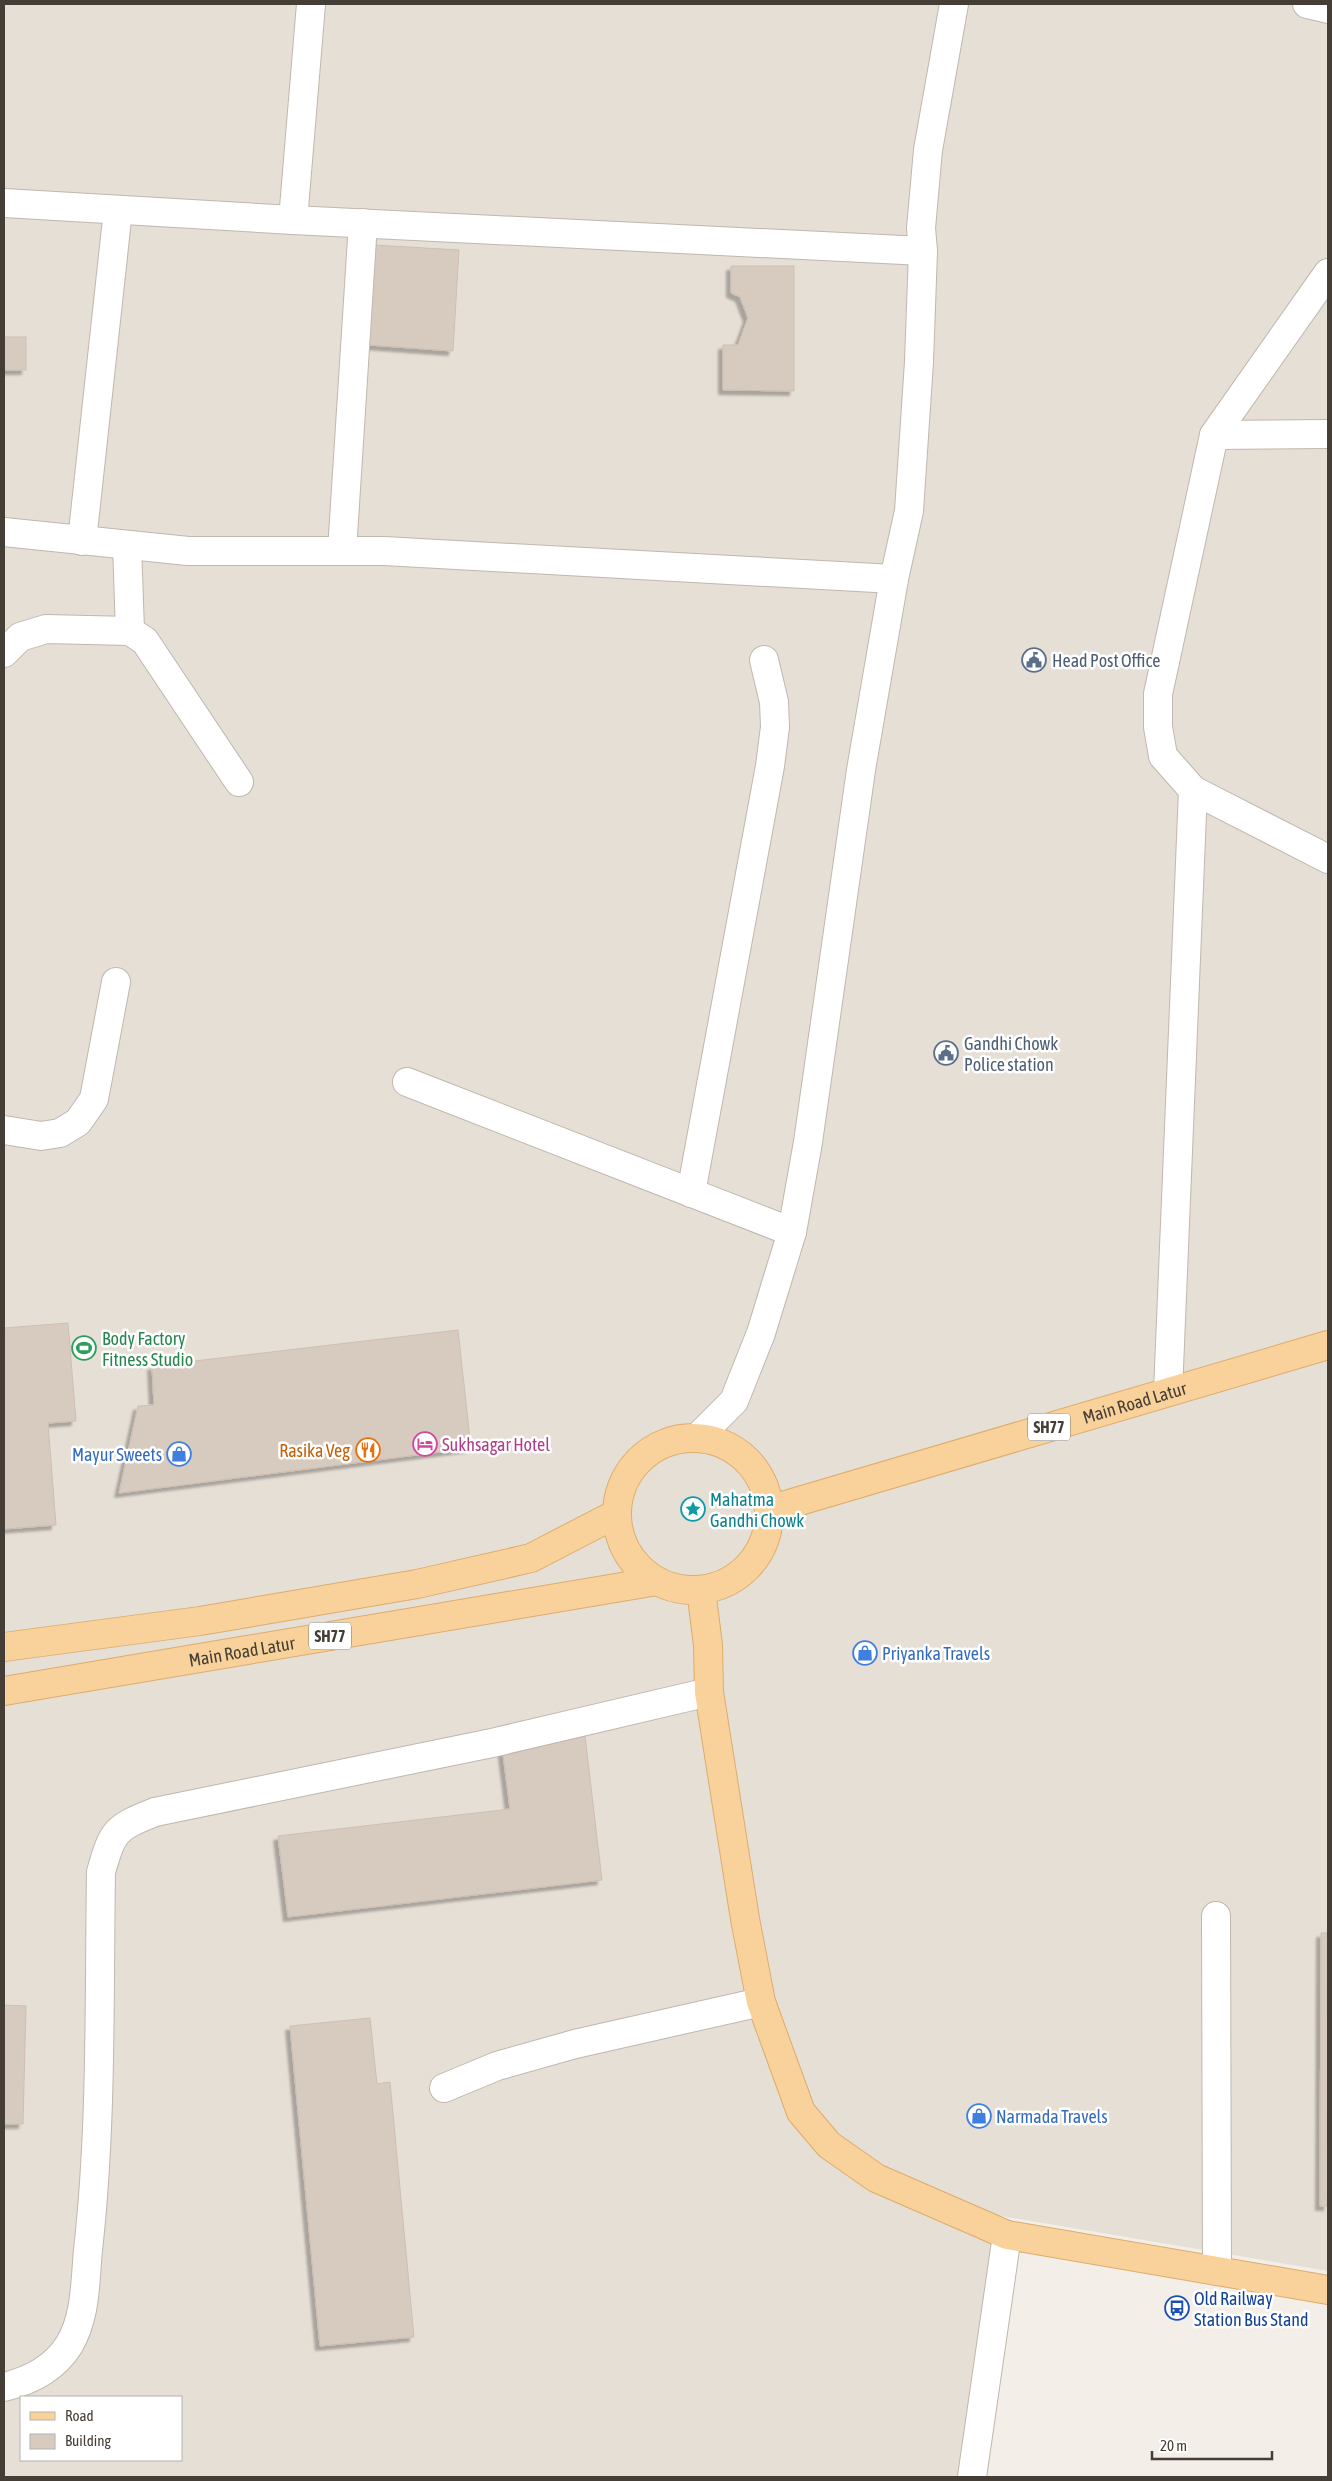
<svg xmlns="http://www.w3.org/2000/svg" width="1332" height="2481" font-family="'Asap Condensed',sans-serif">
	<defs>
		<filter id="shadow"><feDropShadow dx="-4.5" dy="4.5" stdDeviation="1" flood-color="#0004"/></filter>
	</defs>
	<rect width="100%" height="100%" fill="#f3eee7"/>
	<path fill="#e6dfd6" fill-rule="evenodd" d="M 4,4 L 1328,4 L 1328,2271 L 1001,2216 L 960,2477 L 4,2477 ZM 21,2397 L 181,2397 L 181,2460 L 21,2460 Z"/>
	<g fill="#d7cbc0" stroke="#cebfb1" filter="url(#shadow)">
		<polygon points="375,245 459,250 453,351 369,345"/>
		<polygon points="731,266 794,266 794,391 723,390 723,345 738,345 748,318 740,297 731,293"/>
		<rect x="4" y="337" width="22" height="33"/>
		<polygon points="68,1323 76,1421 48,1423 56,1525 4,1529 4,1328"/>
		<polygon points="458,1330 471,1448 119,1493 138,1406 154,1405 152,1366"/>
		<polygon points="585,1736 602,1880 288,1917 278,1836 510,1809 502,1746"/>
		<polygon points="1321,1933 1328,1933 1328,2206 1320,2206"/>
		<polygon points="4,2005 26,2006 23,2124 4,2124"/>
		<polygon points="370,2018 377,2084 390,2082 414,2337 320,2346 290,2026"/>
	</g>
	<g fill="none" stroke-linecap="round" stroke-linejoin="round">
		<g stroke="#c0b7ad" stroke-width="30">
			<g id="minor">
				<polyline points="1307,4 1328,9"/>
				<polyline points="4,203 293,220 923,251"/>
				<polyline points="293,220 311,4"/>
				<polyline points="1328,434 1214,435 1158,694 1158,727 1163,756 1193,790 1328,859"/>
				<polyline points="1214,435 1328,273"/>
				<polyline points="4,532 188,551 384,551 894,579"/>
				<polyline points="82,541 118,210"/>
				<polyline points="127,545 130,631"/>
				<polyline points="342,551 363,223"/>
				<polyline points="4,653 20,637 46,629 130,631 145,641 239,782"/>
				<polyline points="407,1082 792,1232"/>
				<polyline points="4,1130 41,1136 60,1133 78,1122 94,1099 116,982"/>
				<polyline points="691,1193 770,766 775,727 774,702 764,660"/>
				<polyline points="1168,1392 1193,790"/>
				<polyline points="697,1438 734,1401 761,1333 792,1232 808,1142 861,770 894,579 909,511 919,362 923,251 921,228 928,150 954,4"/>
				<polyline points="1216,1916 1217,2271"/>
				<polyline points="444,2088 497,2066 575,2044 761,2002"/>
				<path d="M 4,2387 C 29,2381 54,2369 69,2345 C 86,2317 85,2282 88,2250 C 102,2125 99,1998 101,1872 C 113,1830 115,1828 155,1812 L 492,1743 L 709,1692"/>
				<polyline points="972,2477 1007,2235"/>
			</g>
		</g>
		<g stroke="#ddac6b" stroke-width="30">
			<g id="major">
				<circle cx="693" cy="1514" r="76"/>
				<path id="s1" d="M 769,1510 L 1328,1345"/>
				<polyline points="701,1590 708,1645 709,1692 745,1919 761,2002 801,2112 829,2145 876,2178 1007,2235 1328,2290"/>
				<polyline points="4,1647 200,1621 417,1584 531,1558 616,1514"/>
				<path id="s2" d="M 4,1691 L 657,1581"/>
			</g>
		</g>
		<use href="#minor" stroke="#fff" stroke-width="28"/>
		<use href="#major" stroke="#f8d29a" stroke-width="28"/>
	</g>
	<defs>
		<g id="civic-ring" transform="scale(1.25)"><circle r="9.5" fill="#fff" stroke="#5c6f8a" stroke-width="1.5"/><path d="M-.6-6.5H3V-4.5H.6V-3L4-1V1h2V6H-6V1h2V-1L-.6-3ZM-1.2 2.5V6h2.4V2.5Z" fill="#5c6f8a"/></g>
		<g id="stadium-ring" transform="scale(1.25)"><circle r="9.5" fill="#fff" stroke="#2e9e5b" stroke-width="1.5"/><path d="M0-5a6.5 5 0 1 0 0 10a6.5 5 0 1 0 0-10ZM-3.5-1.8h7v3.6h-7Z" fill="#2e9e5b"/></g>
		<g id="hotel-ring" transform="scale(1.25)"><circle r="9.5" fill="#fff" stroke="#d1479c" stroke-width="1.5"/><path d="M-6-4.5h1.5V1H6V5H4.5V3h-9V5H-6ZM-4 0a1.8 1.8 0 1 1 3.6 0ZM.5 0V-2.5h3Q6-2.5 6 0Z" fill="#d1479c"/></g>
		<g id="restaurant-ring" transform="scale(1.25)"><circle r="9.5" fill="#fff" stroke="#e8710a" stroke-width="1.5"/><path d="M-5-6h1v4h1v-4h1v4h1v-4h1v5L-1.5 .5V6h-2V.5L-5-1ZM5-6V6H3V1.5H1.5Q1.5-4 5-6Z" fill="#e8710a"/></g>
		<g id="shop-ring" transform="scale(1.25)"><circle r="9.5" fill="#fff" stroke="#3f7fe0" stroke-width="1.5"/><path d="M-5-2.5h2.3a2.7 3.5 0 0 1 5.4 0H5L5.5 6h-11ZM-1.5-2.5h3a1.5 2.3 0 0 0-3 0Z" fill="#3f7fe0"/></g>
		<g id="sight-ring" transform="scale(1.25)"><circle r="9.5" fill="#fff" stroke="#0f9aa8" stroke-width="1.5"/><path d="M0-6L1.8-2.2L6-1.7L2.9 1.2L3.7 5.4L0 3.3L-3.7 5.4L-2.9 1.2L-6-1.7L-1.8-2.2Z" fill="#0f9aa8"/></g>
		<g id="bus-ring" transform="scale(1.25)"><circle r="9.5" fill="#fff" stroke="#1a4fb4" stroke-width="1.5"/><path d="M-5-6H5V4H4V6H2V4H-2V6H-4V4H-5ZM-3.5-4V0h7V-4ZM-3.5 1.2v1.5H-2V1.2ZM2 1.2v1.5H3.5V1.2Z" fill="#1a4fb4"/></g>
	</defs>
	<g fill-rule="evenodd">
		<use href="#civic-ring" x="1034" y="660"/>
		<use href="#civic-ring" x="946" y="1053"/>
		<use href="#stadium-ring" x="84" y="1348"/>
		<use href="#hotel-ring" x="425" y="1444"/>
		<use href="#restaurant-ring" x="368" y="1450"/>
		<use href="#shop-ring" x="179" y="1454"/>
		<use href="#sight-ring" x="693" y="1509"/>
		<use href="#shop-ring" x="865" y="1653"/>
		<use href="#shop-ring" x="979" y="2116"/>
		<use href="#bus-ring" x="1177" y="2308"/>
	</g>
	<g text-anchor="middle" dominant-baseline="central" stroke-width="5" stroke-linejoin="round" paint-order="stroke">
		<g fill="#fff" stroke="#7d7872" stroke-width="1">
			<rect x="1028" y="1413.5" width="42" height="27" rx="4"/>
			<rect x="309" y="1622.5" width="42" height="27" rx="4"/>
		</g>
		<g font-size="16" font-weight="bold" fill="#453e36">
			<text x="1049" y="1427">SH77</text>
			<text x="330" y="1636">SH77</text>
		</g>
		<g font-size="18" fill="#4e5e75" stroke="#fff" text-anchor="start">
			<text x="1052" y="660">Head Post Office</text>
			<text x="964" y="1043">Gandhi Chowk<tspan x="964" dy="21">Police station</tspan></text>
		</g>
		<g font-size="18" fill="#27864d" stroke="#fff" text-anchor="start">
			<text x="102" y="1338">Body Factory<tspan x="102" dy="21">Fitness Studio</tspan></text>
		</g>
		<g font-size="18" fill="#453e36" stroke="#fff">
			<text stroke="none"><textPath href="#s1" startOffset="381">Main Road Latur</textPath></text>
			<text stroke="none"><textPath href="#s2" startOffset="241">Main Road Latur</textPath></text>
		</g>
		<g font-size="18" fill="#b23c85" stroke="#fff" text-anchor="start">
			<text x="442" y="1444">Sukhsagar Hotel</text>
		</g>
		<g font-size="18" fill="#c56008" stroke="#fff" text-anchor="end">
			<text x="350" y="1450">Rasika Veg</text>
		</g>
		<g font-size="18" fill="#366cbe" stroke="#fff" text-anchor="start">
			<text x="162" y="1454" text-anchor="end">Mayur Sweets</text>
			<text x="882" y="1653">Priyanka Travels</text>
			<text x="996" y="2116">Narmada Travels</text>
		</g>
		<g font-size="18" fill="#0d838f" stroke="#fff" text-anchor="start">
			<text x="710" y="1499">Mahatma<tspan x="710" dy="21">Gandhi Chowk</tspan></text>
		</g>
		<g font-size="18" fill="#164399" stroke="#fff" text-anchor="start">
			<text x="1194" y="2298">Old Railway<tspan x="1194" dy="21">Station Bus Stand</tspan></text>
		</g>
	</g>
	<rect width="1332" height="2481" fill="none" stroke="#453e36" stroke-width="10"/>
	<rect x="20" y="2396" width="162" height="65" fill="#ffffff" stroke="#b5b2af"/>
	<rect x="30" y="2412" width="25" height="8" fill="#f8d29a" stroke="#b5b2af"/>
	<text x="65" y="2421" font-size="15" fill="#453e36">Road</text>
	<rect x="30" y="2434" width="25" height="15" fill="#d7cbc0" stroke="#b5b2af"/>
	<text x="65" y="2446" font-size="15" fill="#453e36">Building</text>
	<path d="M1152 2451v8h120v-8" fill="none" stroke="#453e36" stroke-width="2.5"/>
	<text x="1160" y="2451" font-size="15" fill="#453e36" stroke="#ffffff" stroke-width="4" paint-order="stroke">20 m</text>
</svg>
